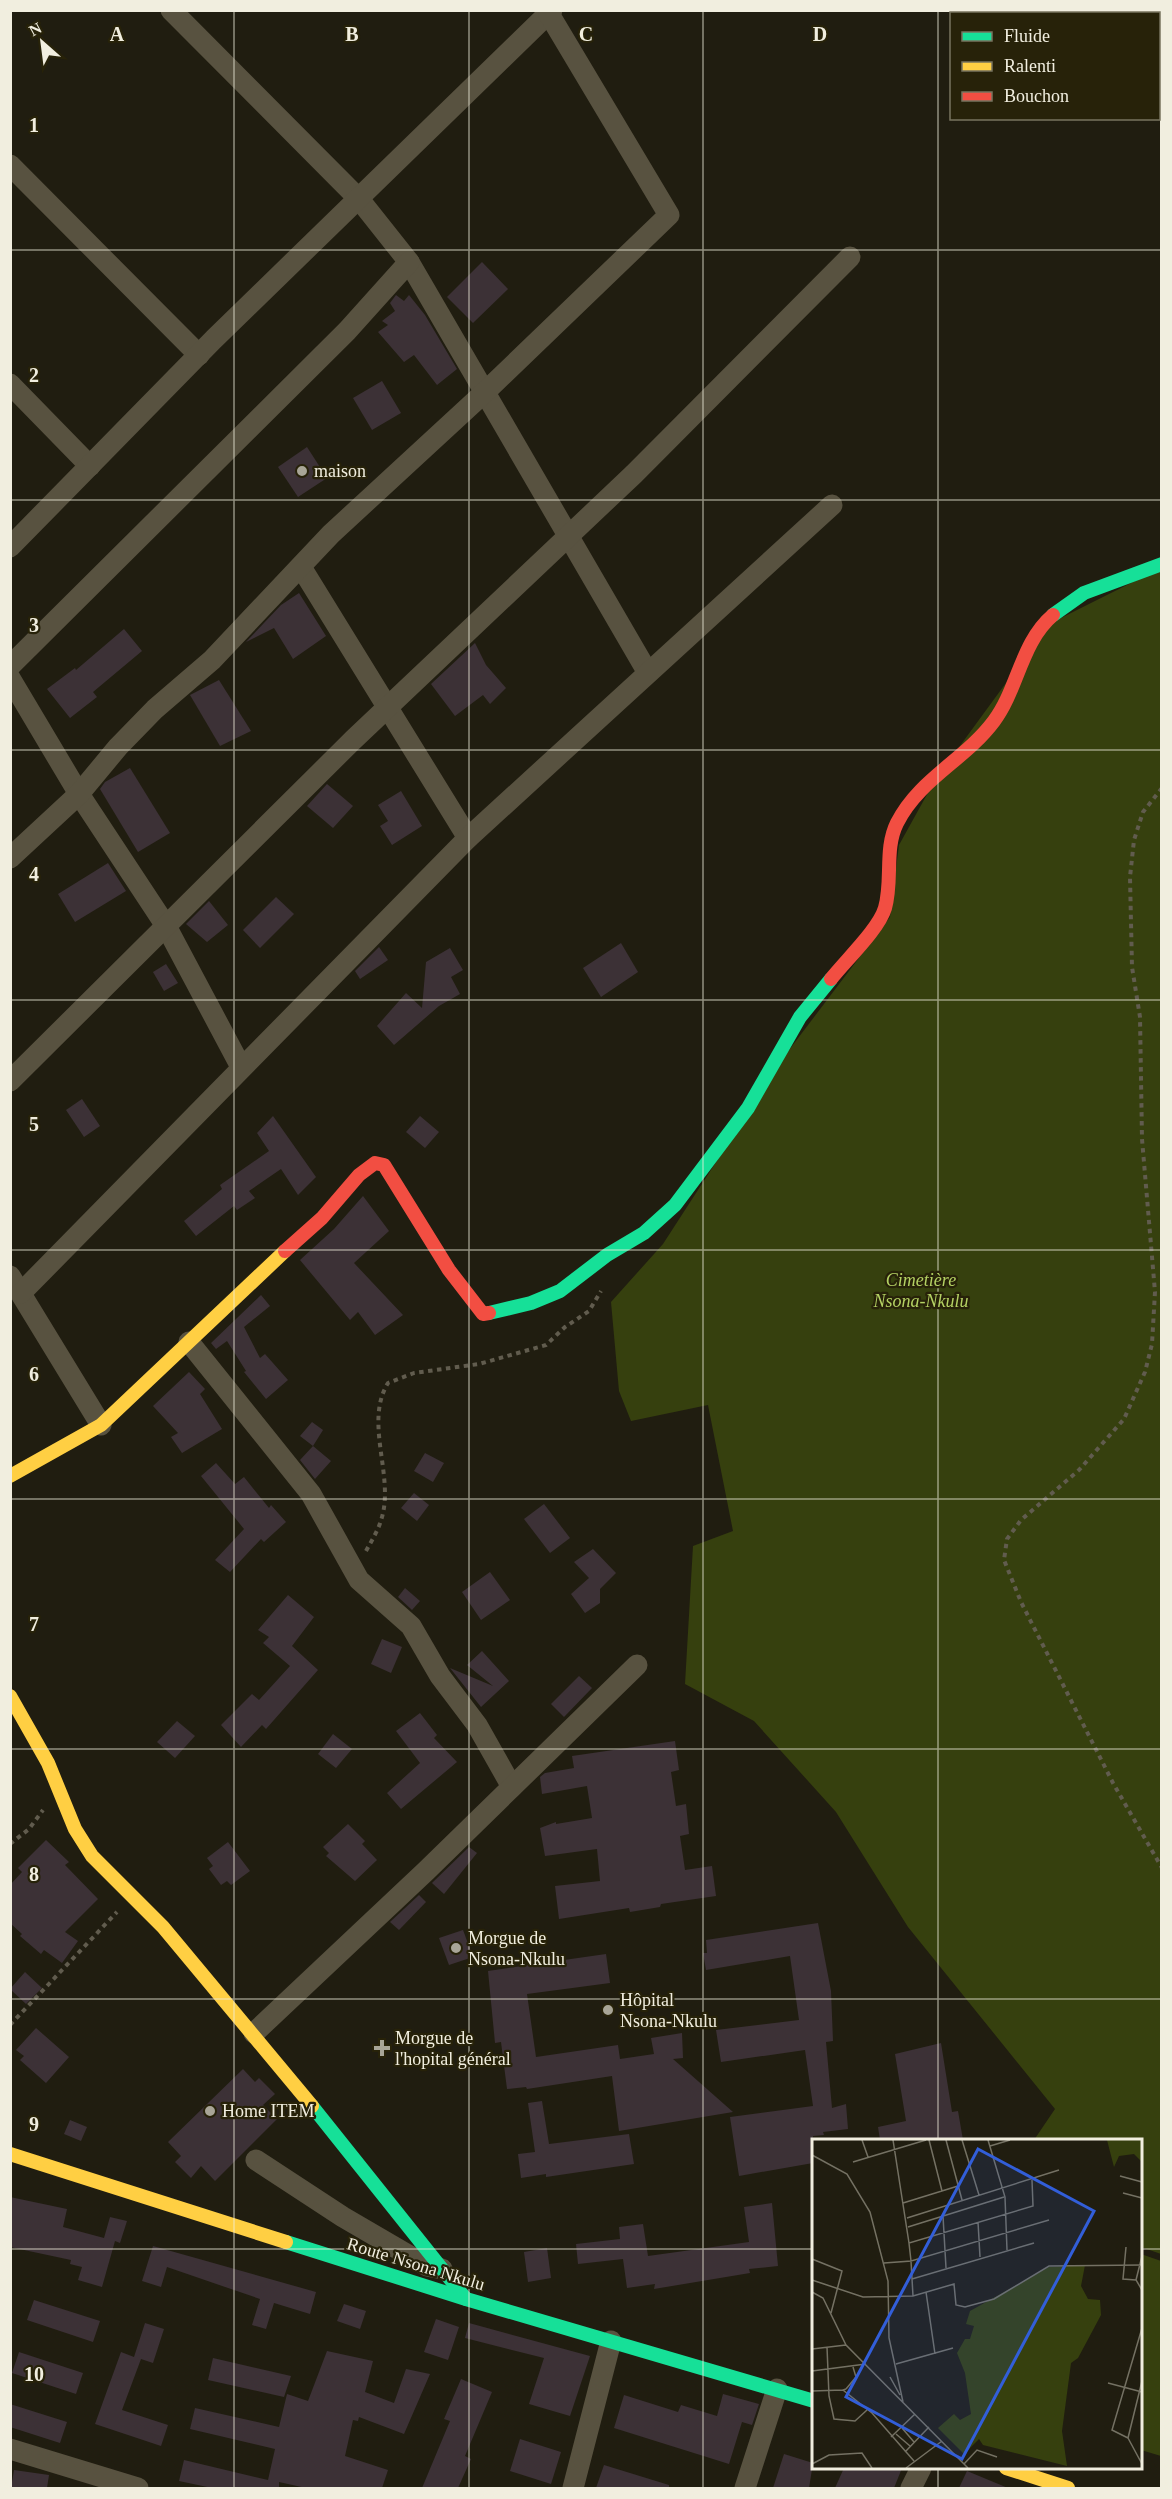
<svg xmlns="http://www.w3.org/2000/svg" width="1172" height="2499" font-family="'Times New Roman',serif">
	<rect width="100%" height="100%" fill="#201d10"/>
	<g fill="#36400e">
		<polygon points="1161,568 1161,2254 1141,2247 1140,2140 1034,2140 1055,2109 908,1927 836,1812 754,1721 685,1684 693,1546 733,1531 708,1405 631,1421 619,1391 611,1302 663,1244 786,1054 890,917 899,845 935,780 1049,624"/>
		<polygon points="1141,2254 1161,2261 1161,2456 1141,2450"/>
	</g>
	<g fill="#3c3136">
		<polygon points="482,262 508,289 473,323 447,297"/>
		<polygon points="396,295 404,301 409,295 425,315 457,369 437,385 414,355 404,362 378,332 388,325 382,321 395,311 390,303"/>
		<polygon points="382,381 401,413 372,430 353,398"/>
		<polygon points="307,447 327,478 298,497 278,467"/>
		<polygon points="299,593 326,636 293,659 274,628 246,642 281,605"/>
		<polygon points="124,629 142,651 93,692 97,697 70,718 47,689 75,668 76,670"/>
		<polygon points="475,643 486,665 506,688 490,704 483,695 455,716 431,684"/>
		<polygon points="219,680 251,731 220,746 190,695"/>
		<polygon points="130,768 170,833 138,852 100,789 105,782"/>
		<polygon points="327,784 353,806 333,828 307,806"/>
		<polygon points="401,791 422,826 392,845 380,826 388,821 378,805"/>
		<polygon points="108,863 126,891 75,922 58,894"/>
		<polygon points="276,897 294,914 260,948 243,930"/>
		<polygon points="209,901 228,925 207,942 186,924"/>
		<polygon points="621,943 638,972 601,997 583,968"/>
		<polygon points="379,947 388,960 360,979 355,971"/>
		<polygon points="450,948 463,970 451,977 460,994 439,1006 394,1045 377,1026 406,993 422,1008 426,962"/>
		<polygon points="166,964 178,983 164,991 153,972"/>
		<polygon points="82,1099 100,1126 84,1137 66,1110"/>
		<polygon points="273,1116 316,1177 298,1195 281,1169 249,1191 255,1198 237,1210 234,1206 196,1236 184,1221 222,1189 220,1185 269,1151 257,1133"/>
		<polygon points="420,1116 439,1132 425,1148 406,1132"/>
		<polygon points="363,1196 389,1231 354,1263 403,1315 375,1335 358,1312 350,1320 300,1260 334,1229"/>
		<polygon points="261,1295 270,1306 244,1327 260,1358 265,1354 288,1380 266,1399 244,1372 246,1371 227,1341 216,1349 211,1343"/>
		<polygon points="189,1372 205,1389 200,1394 222,1429 182,1453 171,1437 178,1433 153,1406"/>
		<polygon points="312,1422 323,1430 313,1446 331,1461 315,1479 300,1460 313,1446 300,1436"/>
		<polygon points="425,1453 444,1463 433,1482 414,1471"/>
		<polygon points="216,1463 235,1484 244,1477 269,1508 271,1505 286,1522 264,1542 261,1539 230,1572 215,1560 244,1529 201,1476"/>
		<polygon points="414,1493 429,1505 417,1521 401,1508"/>
		<polygon points="544,1504 570,1538 550,1553 524,1519"/>
		<polygon points="593,1549 616,1573 600,1589 600,1603 585,1613 571,1594 589,1578 574,1562"/>
		<polygon points="490,1572 510,1600 481,1620 462,1592"/>
		<polygon points="405,1588 420,1601 412,1610 398,1597"/>
		<polygon points="288,1595 314,1617 292,1646 318,1670 266,1729 262,1725 241,1747 221,1725 252,1694 259,1700 290,1666 263,1643 269,1637 258,1630"/>
		<polygon points="382,1639 402,1647 391,1673 371,1664"/>
		<polygon points="482,1651 509,1681 481,1707 450,1668 493,1686 467,1665"/>
		<polygon points="579,1676 592,1688 564,1717 551,1704"/>
		<polygon points="420,1713 437,1735 434,1738 457,1762 401,1809 387,1793 420,1763 396,1731"/>
		<polygon points="177,1721 195,1736 175,1758 157,1742"/>
		<polygon points="333,1734 352,1749 336,1768 318,1754"/>
		<polygon points="675,1741 679,1770 671,1772 676,1806 686,1804 689,1834 680,1836 685,1870 712,1866 716,1896 661,1904 660,1907 630,1912 629,1908 559,1919 555,1886 600,1881 597,1849 545,1856 540,1828 556,1822 556,1824 592,1818 587,1786 542,1794 540,1777 545,1773 574,1768 572,1756"/>
		<polygon points="348,1824 365,1841 362,1844 377,1860 355,1881 326,1856 329,1853 323,1847"/>
		<polygon points="46,1840 69,1862 65,1865 98,1899 65,1932 78,1941 62,1963 44,1950 41,1954 20,1936 22,1934 10,1923 10,1885 22,1872 18,1868"/>
		<polygon points="228,1842 250,1871 231,1885 227,1881 221,1885 209,1869 213,1866 207,1858"/>
		<polygon points="469,1847 477,1853 444,1894 432,1883"/>
		<polygon points="419,1895 426,1902 399,1930 390,1922"/>
		<polygon points="818,1923 831,1991 833,2041 826,2042 832,2108 846,2104 848,2129 823,2132 824,2135 813,2136 813,2163 739,2176 730,2117 813,2106 805,2050 721,2062 716,2030 799,2020 790,1956 706,1970 703,1953 707,1953 706,1940"/>
		<polygon points="463,1930 473,1957 449,1965 439,1938"/>
		<polygon points="606,1954 610,1983 527,1994 536,2057 618,2045 620,2059 654,2054 651,2038 682,2033 683,2058 673,2059 733,2112 619,2131 612,2076 527,2089 526,2087 507,2089 501,2042 495,2043 488,1971"/>
		<polygon points="25,1972 42,1988 26,2004 10,1989"/>
		<polygon points="36,2028 69,2057 46,2083 20,2060 24,2056 16,2050"/>
		<polygon points="941,2043 952,2112 958,2111 963,2140 880,2140 878,2127 906,2121 895,2054"/>
		<polygon points="243,2069 255,2082 259,2078 275,2094 263,2105 277,2119 215,2181 201,2166 191,2178 175,2162 181,2156 168,2142"/>
		<polygon points="542,2101 549,2144 629,2134 634,2164 546,2177 546,2174 521,2178 518,2154 535,2152 528,2103"/>
		<polygon points="70,2120 87,2127 81,2141 64,2134"/>
		<polygon points="10,2197 67,2209 63,2227 104,2238 110,2217 127,2221 120,2243 115,2241 102,2287 78,2280 82,2267 70,2264 71,2260 10,2247"/>
		<polygon points="772,2203 778,2266 749,2269 750,2273 654,2289 655,2284 627,2288 623,2259 578,2264 576,2244 620,2239 619,2227 643,2224 648,2256 749,2242 744,2207"/>
		<polygon points="153,2246 316,2292 310,2314 274,2303 266,2329 252,2325 260,2299 167,2267 161,2287 142,2281"/>
		<polygon points="547,2248 551,2278 528,2282 524,2252"/>
		<polygon points="34,2300 100,2321 93,2342 27,2320"/>
		<polygon points="344,2304 366,2311 360,2329 337,2321"/>
		<polygon points="436,2319 459,2327 448,2360 424,2352"/>
		<polygon points="145,2323 164,2329 153,2363 141,2359 122,2410 168,2425 161,2446 95,2424 121,2352 134,2357"/>
		<polygon points="469,2323 590,2356 570,2416 529,2404 544,2358 465,2338"/>
		<polygon points="327,2351 373,2361 365,2392 394,2403 406,2369 430,2374 404,2434 359,2417 358,2421 353,2420 345,2456 388,2470 382,2488 306,2488 279,2482 279,2488 212,2488 179,2481 184,2460 268,2480 275,2449 190,2429 195,2408 279,2427 287,2394 308,2401"/>
		<polygon points="19,2352 83,2373 76,2394 12,2373"/>
		<polygon points="213,2358 291,2376 284,2397 208,2380"/>
		<polygon points="461,2379 492,2392 465,2456 471,2459 458,2488 422,2488 450,2421 444,2419"/>
		<polygon points="723,2394 759,2404 752,2425 742,2422 729,2464 614,2428 624,2395 678,2412 681,2405 717,2416"/>
		<polygon points="10,2404 67,2422 60,2443 10,2427"/>
		<polygon points="520,2439 561,2452 551,2484 510,2471"/>
		<polygon points="784,2454 813,2463 809,2488 773,2488"/>
		<polygon points="604,2465 669,2485 669,2488 596,2488"/>
		<polygon points="844,2468 902,2468 894,2488 835,2488"/>
		<polygon points="14,2470 49,2475 47,2488 11,2488"/>
		<polygon points="967,2471 1008,2488 959,2488"/>
	</g>
	<g fill="none" stroke-linecap="round" stroke-linejoin="round">
		<g stroke="#615c4e" stroke-width="4" stroke-dasharray="4.5 4.5" stroke-linecap="butt">
			<polyline points="1162,788 1143,812 1134,840 1130,877 1132,967 1140,1017 1142,1139 1155,1292 1152,1344 1145,1372 1124,1419 1079,1470 1021,1520 1007,1539 1004,1560 1021,1602 1113,1783 1162,1868"/>
			<path d="M 366,1551 C 372,1540 379,1529 382,1517 C 394,1475 364,1422 388,1383 L 414,1373 L 479,1364 L 546,1345 L 565,1327 L 589,1311 L 601,1291"/>
			<polyline points="10,1844 29,1829 43,1810"/>
			<polyline points="10,2025 117,1912"/>
		</g>
		<g stroke="#585240" stroke-width="21">
			<polyline points="171,10 359,199 409,262 648,673"/>
			<polyline points="10,165 199,355"/>
			<polyline points="10,384 90,466"/>
			<polyline points="10,547 214,339 552,10"/>
			<polyline points="301,567 468,838"/>
			<polyline points="10,666 347,331 409,262"/>
			<polyline points="10,678 79,794 166,926 241,1067"/>
			<polyline points="10,858 79,794 118,747 155,709 212,660 331,534 485,392 669,215 549,14"/>
			<polyline points="10,1081 353,740 634,474 850,257"/>
			<polyline points="10,1276 101,1425"/>
			<polyline points="21,1293 468,838 832,505"/>
			<polyline points="189,1342 311,1494 359,1580 411,1626 440,1676 477,1725 512,1787"/>
			<polyline points="254,2033 426,1871 637,1665"/>
			<polyline points="256,2160 343,2217 427,2266 442,2269"/>
			<polyline points="10,2449 138,2488"/>
			<polyline points="573,2488 611,2341"/>
			<polyline points="745,2488 777,2389"/>
			<polyline points="911,2488 921,2468"/>
		</g>
		<g stroke="#16e098" stroke-width="14">
			<polyline points="1053,615 1084,593 1162,564"/>
			<polyline points="489,1313 531,1303 560,1291 607,1255 644,1233 675,1205 748,1108 800,1017 831,979"/>
			<polyline points="312,2106 466,2299"/>
			<polyline points="286,2242 466,2299 814,2401"/>
		</g>
		<g stroke="#ffcf43" stroke-width="14">
			<polyline points="10,1476 101,1425 285,1251"/>
			<polyline points="10,1696 48,1763 75,1829 92,1856 163,1927 312,2106"/>
			<polyline points="10,2154 286,2242"/>
			<polyline points="1006,2468 1068,2488"/>
		</g>
		<g stroke="#f24e42" stroke-width="14">
			<path d="M 831,979 C 845,961 879,929 885,908 C 893,880 884,849 897,823 C 919,779 965,760 994,721 C 1018,689 1021,642 1053,615"/>
			<polyline points="285,1251 322,1218 359,1175 375,1163 384,1165 449,1270 483,1314 489,1313"/>
		</g>
	</g>
	<path fill="none" stroke="#f1eedf" stroke-width="1.5" stroke-opacity="0.55" d="M 234,10 L 234,2488M 469,10 L 469,2488M 703,10 L 703,2488M 938,10 L 938,2140M 10,250 L 1162,250M 10,500 L 1162,500M 10,750 L 1162,750M 10,1000 L 1162,1000M 10,1250 L 1162,1250M 10,1499 L 1162,1499M 10,1749 L 1162,1749M 10,1999 L 1162,1999M 10,2249 L 814,2249M 1140,2249 L 1162,2249M 938,2468 L 938,2488"/>
	<g fill="#a8a597" stroke="#272209" stroke-width="2">
		<circle cx="302" cy="471" r="6"/>
		<circle cx="456" cy="1948" r="6"/>
		<circle cx="608" cy="2010" r="6"/>
		<path d="M379 2039h6v6h6v6h-6v6h-6v-6h-6v-6h6z"/>
		<circle cx="210" cy="2111" r="6"/>
	</g>
	<g text-anchor="middle" dominant-baseline="central" stroke-width="4.5" stroke-linejoin="round" paint-order="stroke">
		<g font-size="18" fill="#f1eedf" stroke="#272209" text-anchor="start">
			<text x="314" y="471">maison</text>
			<text x="468" y="1938">Morgue de<tspan x="468" dy="21">Nsona-Nkulu</tspan></text>
			<text x="620" y="2000">Hôpital<tspan x="620" dy="21">Nsona-Nkulu</tspan></text>
			<text x="395" y="2038">Morgue de<tspan x="395" dy="21">l'hopital général</tspan></text>
			<text x="222" y="2111">Home ITEM</text>
		</g>
		<g font-size="18" font-style="italic" fill="#b4d163" stroke="#272209">
			<text x="921" y="1280">Cimetière<tspan x="921" dy="21">Nsona-Nkulu</tspan></text>
		</g>
		<g font-size="18" fill="#f1eedf" stroke="#272209">
			<text transform="translate(416 2264) rotate(17)">Route Nsona Nkulu</text>
		</g>
	</g>
	<g transform="translate(812 2139)">
		<rect width="330" height="330" fill="#201d10"/>
		<path d="M 295,1 L 330,1 L 330,23 L 322,15 L 307,17 L 302,28 ZM 273,126 L 269,147 L 276,160 L 288,161 L 289,176 L 266,219 L 259,224 L 250,292 L 255,327 L 171,306 L 167,300 L 152,315 L 126,289 L 142,275 L 148,281 L 159,275 L 153,234 L 145,214 L 153,200 L 158,200 L 162,187 L 154,185 L 158,172 L 237,128 Z" fill="#36400e"/>
		<path fill="none" stroke="#747163" stroke-width="1.5" d="M 50,1 L 56,18M 81,1 L 97,104M 117,1 L 130,52M 134,1 L 150,61M 150,1 L 167,56M 176,1 L 193,58 L 195,111M 178,7 L 198,1M 0,16 L 35,35 L 58,73 L 76,142 L 77,199 L 91,263M 41,23 L 114,1M 308,37 L 330,43M 311,54 L 330,59M 91,64 L 146,47M 131,77 L 134,129M 95,79 L 247,31M 166,83 L 168,118M 96,88 L 192,58M 314,108 L 311,140 L 324,141M 330,117 L 324,141 L 330,151M 0,120 L 30,132 L 19,174M 72,124 L 99,122 L 97,104 L 221,67 L 220,41M 100,140 L 222,104M 0,141 L 51,158 L 101,157 L 142,145 L 144,166 L 153,168 L 182,160 L 237,127 L 330,126M 0,153 L 11,159 L 34,206 L 156,329M 114,153 L 123,215M 101,157 L 99,122 L 237,81M 15,208 L 17,257 L 22,280 L 43,282 L 55,271M 0,210 L 34,206M 84,225 L 141,209M 0,232 L 54,225M 78,238 L 88,256M 330,242 L 316,299 L 330,325M 296,244 L 330,253M 34,250 L 31,251 L 60,274 L 102,322M 34,250 L 44,238 L 41,228M 0,252 L 31,251M 90,289 L 102,303M 84,295 L 98,307M 79,298 L 103,275M 316,299 L 300,291 L 330,189M 93,313 L 117,288M 0,325 L 17,316 L 50,314 L 60,329M 152,325 L 165,311 L 185,318M 94,329 L 130,302"/>
		<path fill="#325ed9" fill-opacity="0.15" stroke="#325ed9" stroke-width="3" d="M 166,10 L 282,72 L 150,320 L 34,258 Z"/>
		<rect width="330" height="330" fill="none" stroke="#f1eedf" stroke-width="3"/>
	</g>
	<g font-size="20" text-anchor="middle" font-weight="bold" fill="#f1eedf" stroke="#272209" stroke-width="4.5" stroke-linejoin="round" paint-order="stroke">
		<text x="117" y="41">A</text>
		<text x="352" y="41">B</text>
		<text x="586" y="41">C</text>
		<text x="820" y="41">D</text>
		<text x="34" y="132">1</text>
		<text x="34" y="382">2</text>
		<text x="34" y="632">3</text>
		<text x="34" y="881">4</text>
		<text x="34" y="1131">5</text>
		<text x="34" y="1381">6</text>
		<text x="34" y="1631">7</text>
		<text x="34" y="1881">8</text>
		<text x="34" y="2131">9</text>
		<text x="34" y="2381">10</text>
	</g>
	<rect width="1172" height="2499" fill="none" stroke="#f1eedf" stroke-width="24"/>
	<rect x="950" y="12" width="210" height="108" fill="#272209" stroke="#78745f" stroke-width="1.5"/>
	<rect x="962" y="32" width="30" height="9" fill="#16e098" stroke="#78745f" stroke-width="1.5"/>
	<text x="1004" y="42" font-size="18" fill="#f1eedf">Fluide</text>
	<rect x="962" y="62" width="30" height="9" fill="#ffcf43" stroke="#78745f" stroke-width="1.5"/>
	<text x="1004" y="72" font-size="18" fill="#f1eedf">Ralenti</text>
	<rect x="962" y="92" width="30" height="9" fill="#f24e42" stroke="#78745f" stroke-width="1.5"/>
	<text x="1004" y="102" font-size="18" fill="#f1eedf">Bouchon</text>
	<g transform="translate(42 42) rotate(332)" stroke="#272209" stroke-width="4.5" paint-order="stroke">
	<path d="M0-4.5L10 22L0 15L-10 22Z" fill="#f1eedf"/>
	<text y="-9" font-size="16" font-weight="bold" text-anchor="middle" fill="#f1eedf">N</text>
	</g>
</svg>
